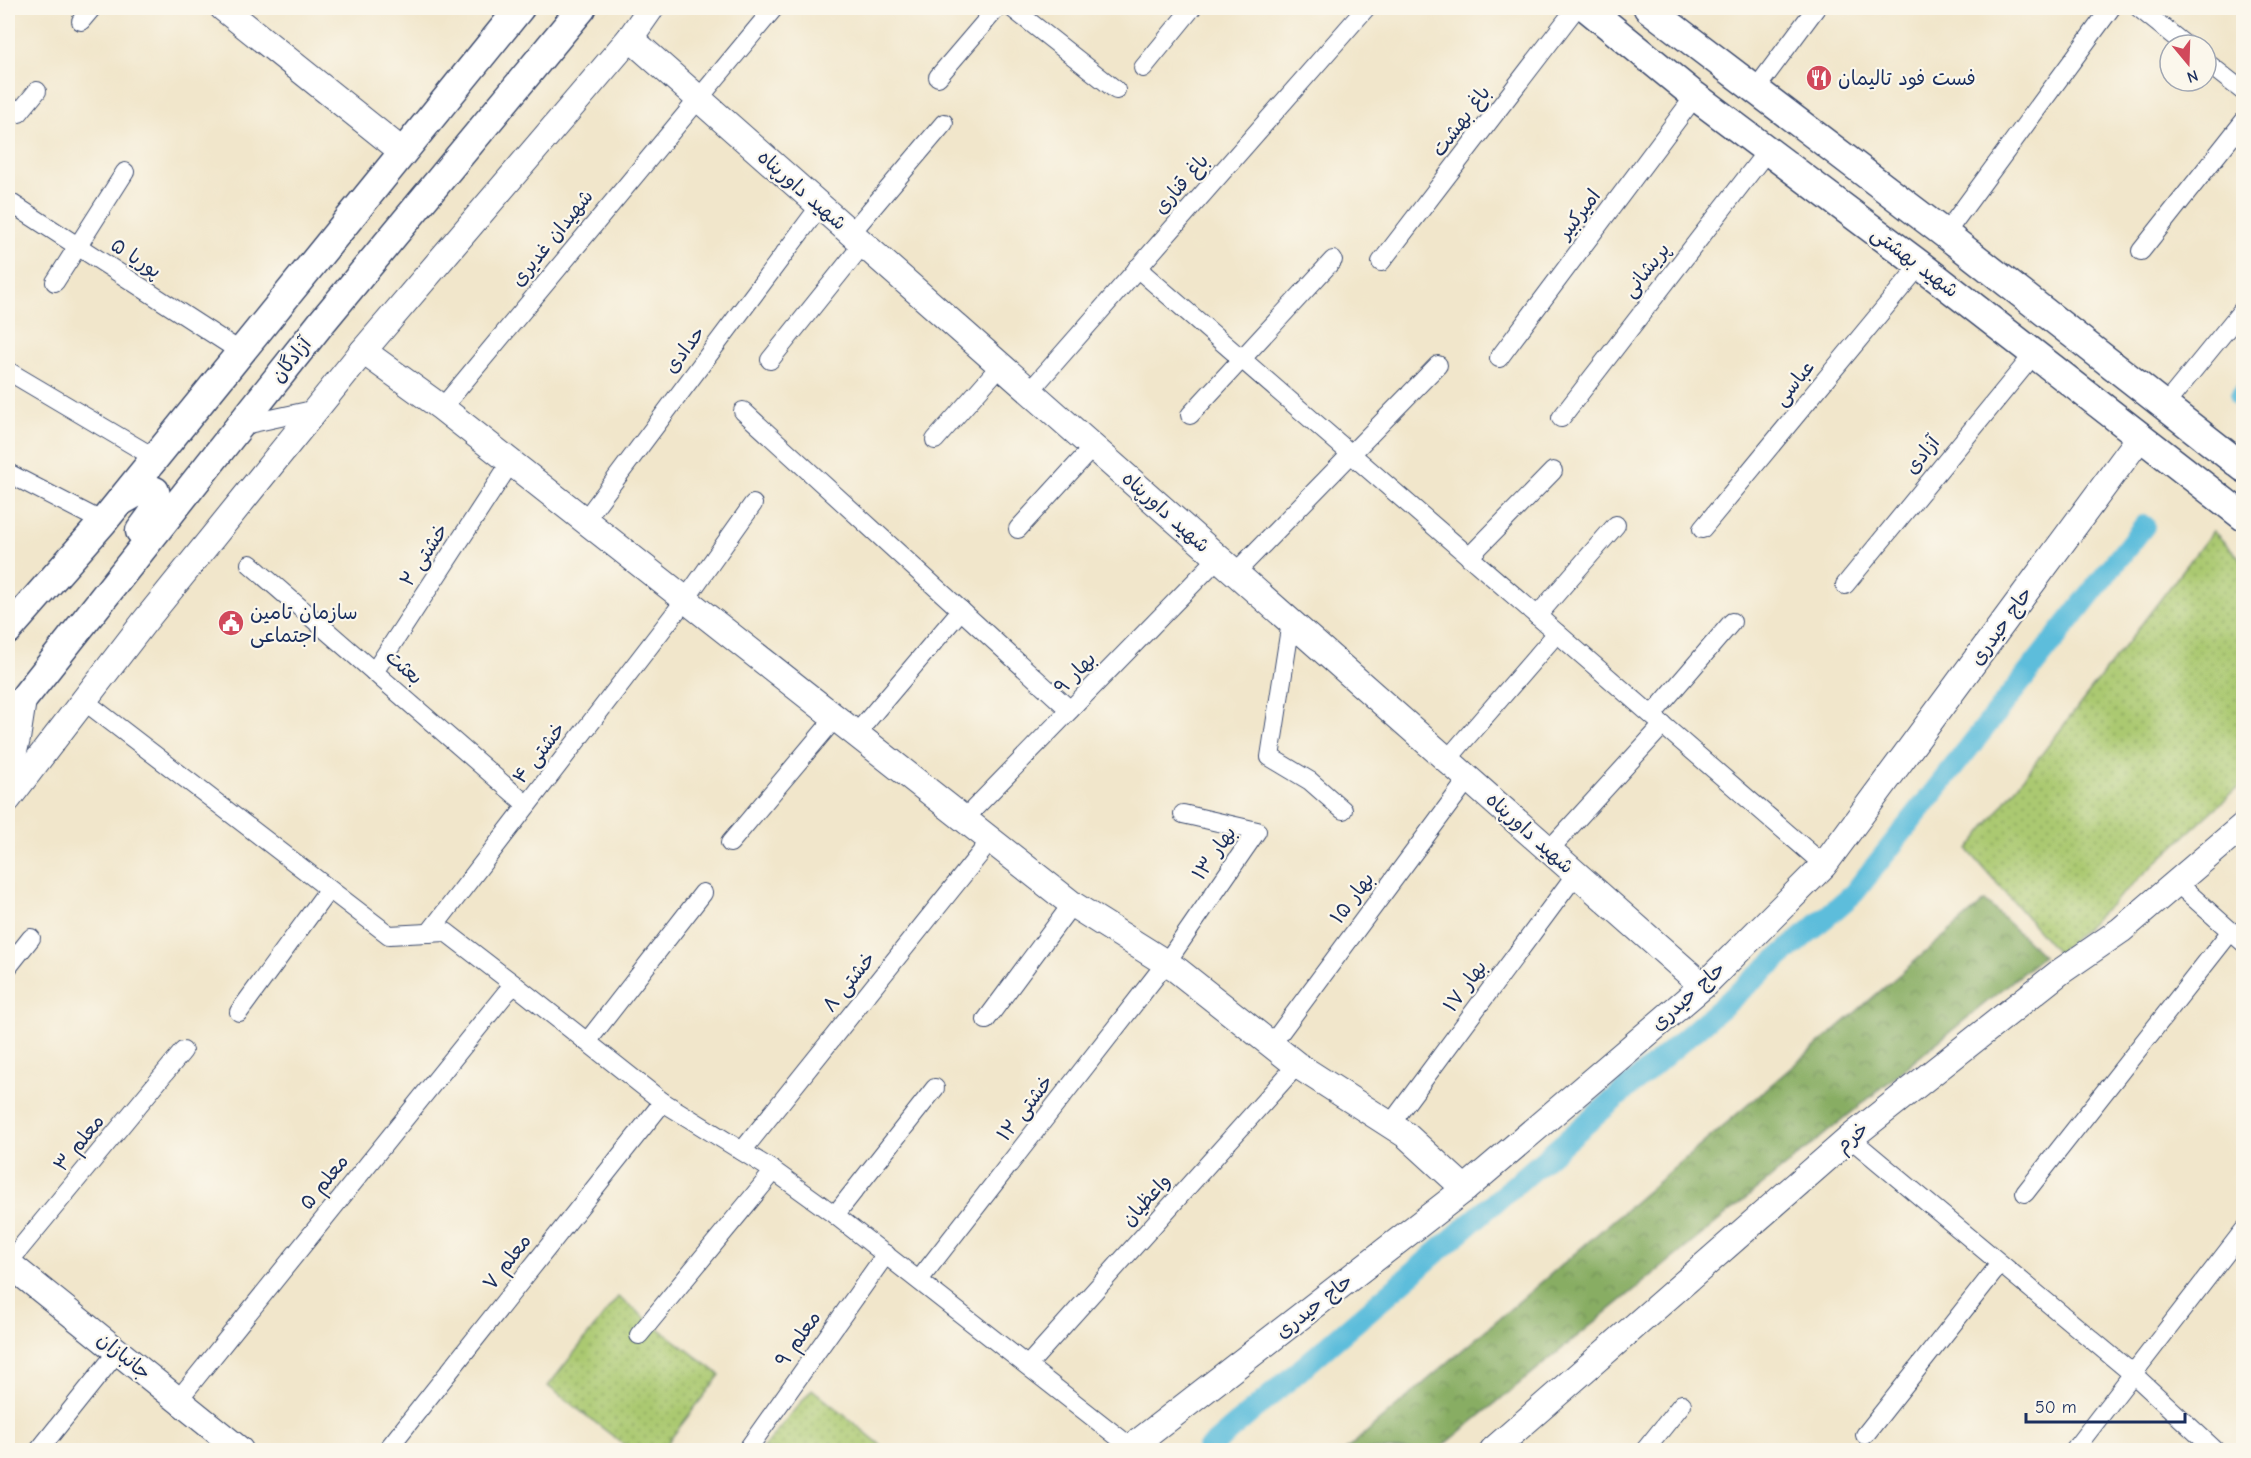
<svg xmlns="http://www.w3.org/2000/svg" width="2251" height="1458" font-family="'Comic Neue','Playpen Sans Arabic',sans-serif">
	<defs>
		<pattern id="grass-dots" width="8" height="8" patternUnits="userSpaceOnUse" patternTransform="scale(1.5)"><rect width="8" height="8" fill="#abc971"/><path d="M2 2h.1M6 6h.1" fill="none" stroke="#8aa460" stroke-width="1.8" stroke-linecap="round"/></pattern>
		<pattern id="forest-crowns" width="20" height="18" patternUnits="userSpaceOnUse" patternTransform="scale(1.5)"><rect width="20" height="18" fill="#88ad63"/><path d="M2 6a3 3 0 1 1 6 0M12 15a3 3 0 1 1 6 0" fill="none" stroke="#6e8d55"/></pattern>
	</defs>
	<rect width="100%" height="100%" fill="#fbf7ec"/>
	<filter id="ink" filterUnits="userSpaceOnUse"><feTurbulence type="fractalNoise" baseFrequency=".0167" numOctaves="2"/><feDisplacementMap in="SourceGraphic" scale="12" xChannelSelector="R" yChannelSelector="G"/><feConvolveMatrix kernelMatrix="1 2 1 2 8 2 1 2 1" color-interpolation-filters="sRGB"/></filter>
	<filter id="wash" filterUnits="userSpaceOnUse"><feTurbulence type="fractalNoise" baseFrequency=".008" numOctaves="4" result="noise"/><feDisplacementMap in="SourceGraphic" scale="24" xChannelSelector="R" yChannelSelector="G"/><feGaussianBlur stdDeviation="1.35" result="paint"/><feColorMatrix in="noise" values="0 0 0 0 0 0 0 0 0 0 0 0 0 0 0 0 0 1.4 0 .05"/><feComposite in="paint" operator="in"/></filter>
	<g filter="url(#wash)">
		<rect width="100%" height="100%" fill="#f1e6cb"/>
		<g fill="url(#grass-dots)" stroke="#637c68" stroke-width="1.5">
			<polygon points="2213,531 2243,561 2243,783 2058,953 1968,850"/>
			<polygon points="618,1297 720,1375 662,1450 631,1450 548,1386"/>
			<polygon points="812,1389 887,1450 761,1450"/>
		</g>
		<polygon fill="url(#forest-crowns)" stroke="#526e60" stroke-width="1.5" points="1985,901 2043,956 1438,1450 1346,1450"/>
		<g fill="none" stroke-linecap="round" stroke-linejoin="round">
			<g stroke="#5dbddb" stroke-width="22">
				<polyline points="2241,396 2244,393"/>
				<polyline points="1207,1450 1854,893 2144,526"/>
			</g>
		</g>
	</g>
	<g filter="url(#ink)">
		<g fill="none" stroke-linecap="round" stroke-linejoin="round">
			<g stroke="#3b4a6e" stroke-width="20">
				<g id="street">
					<polyline points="1012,8 1116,90"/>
					<polyline points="2139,8 2185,45"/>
					<polyline points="81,21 92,8"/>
					<polyline points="2206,62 2244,92"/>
					<polyline points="1143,68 1192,8"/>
					<polyline points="938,77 997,8"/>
					<polyline points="1755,90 1816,8"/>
					<polyline points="8,104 19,113 37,91"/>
					<polyline points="8,201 241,352"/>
					<polyline points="851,233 944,123"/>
					<polyline points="1945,234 2111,8"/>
					<polyline points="2141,251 2244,121"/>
					<polyline points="1381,262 1576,8"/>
					<polyline points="1137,268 1824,865"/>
					<polyline points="55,282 125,172"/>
					<polyline points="1499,358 1695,96"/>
					<polyline points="770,360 863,244"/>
					<polyline points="8,371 155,458"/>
					<polyline points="1030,391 1366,8"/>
					<polyline points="2164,406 2244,308"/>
					<polyline points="442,408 774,8"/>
					<polyline points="743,411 1070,710"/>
					<polyline points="1190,415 1333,260"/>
					<polyline points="1561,418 1767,151"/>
					<polyline points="239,426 317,409"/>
					<polyline points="935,440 1001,365"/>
					<polyline points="8,473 103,522"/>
					<polyline points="585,520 820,206"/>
					<polyline points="1018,529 1093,447"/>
					<polyline points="1702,529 1920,265"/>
					<polyline points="1469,557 1553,471"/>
					<polyline points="250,564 527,805"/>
					<polyline points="1235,573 1438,365"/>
					<polyline points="1845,585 2034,354"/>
					<polyline points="1537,616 1616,525"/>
					<polyline points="1291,622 1270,757 1310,781 1343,810"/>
					<polyline points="374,672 511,462"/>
					<polyline points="83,700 389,935 446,932 515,985 506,993 178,1400"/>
					<polyline points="1652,715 1732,622"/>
					<polyline points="856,734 961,610"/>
					<polyline points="1447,760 1557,633"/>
					<polyline points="964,819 1218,558"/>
					<polyline points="730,843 835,718"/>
					<polyline points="1549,850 1663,725"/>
					<polyline points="2176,882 2244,943"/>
					<polyline points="429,933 685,600 753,504"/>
					<polyline points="8,967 31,938"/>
					<polyline points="515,985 663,1102 774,1171 639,1335"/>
					<polyline points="239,1012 329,889"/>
					<polyline points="986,1020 1072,904"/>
					<polyline points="587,1042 703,893"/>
					<polyline points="1271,1045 1468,779"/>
					<polyline points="1390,1125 1576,874"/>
					<polyline points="1850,1138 2133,1374 2215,1450"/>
					<polyline points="742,1151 991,840"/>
					<polyline points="774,1171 835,1215 1132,1448"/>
					<polyline points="2025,1193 2231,931"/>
					<polyline points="835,1215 935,1088"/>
					<polyline points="8,1263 183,1051"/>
					<polyline points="919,1280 1166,963 1257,831 1183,814"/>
					<polyline points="1028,1365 1297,1065"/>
					<polyline points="1865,1435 2000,1264"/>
					<polyline points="39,1450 118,1351"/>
					<polyline points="387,1450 663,1102"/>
					<polyline points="747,1450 886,1254"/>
					<polyline points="1645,1450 1682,1404"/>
					<polyline points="2074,1450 2244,1230"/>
				</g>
			</g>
			<g stroke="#3b4a6e" stroke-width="28">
				<g id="secondary">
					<polyline points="223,8 403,152"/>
					<polyline points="630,38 1703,986"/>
					<polyline points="363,351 442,408 1072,904 1177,970 1297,1065 1406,1135 1465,1189"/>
					<polyline points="8,776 17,739 23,700"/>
					<polyline points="8,799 145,621 363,351 630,38 651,8"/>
					<polyline points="8,1263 240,1450"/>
					<polyline points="1128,1450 1465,1189 1703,986 1824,865 2141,436"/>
					<polyline points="1493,1450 1850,1138 2060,972 2121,930 2244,825"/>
				</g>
			</g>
			<g stroke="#3b4a6e" stroke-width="31">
				<g id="primary">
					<polyline points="1587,8 1695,96 1920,265 2244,517"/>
					<polyline points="1648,8 1945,234 2244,468"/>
					<path d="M 120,502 L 146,487 L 155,491 C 160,509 150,517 140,531"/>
					<polyline points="8,630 103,522 520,8"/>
					<polyline points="8,718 322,322 582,8"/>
				</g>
			</g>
			<use href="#street" stroke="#fff" stroke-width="18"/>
			<use href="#secondary" stroke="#fff" stroke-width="26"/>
			<use href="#primary" stroke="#fff" stroke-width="28"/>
		</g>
	</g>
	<defs>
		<g id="restaurant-disc" transform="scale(1.35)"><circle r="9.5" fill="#d1495b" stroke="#fbf7ec"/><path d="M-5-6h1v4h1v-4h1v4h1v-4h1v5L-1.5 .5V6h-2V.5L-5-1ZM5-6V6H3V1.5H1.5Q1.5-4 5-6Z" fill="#fff"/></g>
		<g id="civic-disc" transform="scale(1.35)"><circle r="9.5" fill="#d1495b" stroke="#fbf7ec"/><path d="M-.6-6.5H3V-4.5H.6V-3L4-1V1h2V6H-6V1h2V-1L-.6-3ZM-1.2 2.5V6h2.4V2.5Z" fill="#fff"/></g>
	</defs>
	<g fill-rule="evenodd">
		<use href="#restaurant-disc" x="1819" y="78"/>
		<use href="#civic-disc" x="231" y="623"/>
	</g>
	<g text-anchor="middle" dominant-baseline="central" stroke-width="4.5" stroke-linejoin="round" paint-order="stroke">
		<g font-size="20" fill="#1b2f5e" stroke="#fbf7ec" text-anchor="start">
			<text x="1838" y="78">فست فود تالیمان</text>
			<text x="250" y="612">سازمان تامین<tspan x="250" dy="23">اجتماعی</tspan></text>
		</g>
		<g font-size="20" fill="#1b2f5e" stroke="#fbf7ec">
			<text transform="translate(1461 121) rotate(-53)">باغ بهشت</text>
			<text transform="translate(1181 184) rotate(-49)">باغ قناری</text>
			<text transform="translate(802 190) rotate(41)">شهید داورپناه</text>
			<text transform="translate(1579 214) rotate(-53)">امیرکبیر</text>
			<text transform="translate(552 238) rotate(-51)">شهیدان غدیری</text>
			<text transform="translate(136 258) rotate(33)">پوریا ۵</text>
			<text transform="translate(1915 262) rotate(37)">شهید بهشتی</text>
			<text transform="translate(1646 270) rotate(-52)">پریشانی</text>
			<text transform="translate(684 350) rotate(-53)">حدادی</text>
			<text transform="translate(291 360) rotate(-51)">آزادگان</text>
			<text transform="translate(1794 383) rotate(-51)">عباسی</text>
			<text transform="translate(1922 455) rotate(-51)">آزادی</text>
			<text transform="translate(1166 512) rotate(42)">شهید داورپناه</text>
			<text transform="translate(424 555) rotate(-57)">خشتی ۲</text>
			<text transform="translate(2001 626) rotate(-54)">حاج حیدری</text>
			<text transform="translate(404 667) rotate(41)">بعثت</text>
			<text transform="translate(1075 673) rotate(-46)">بهار ۹</text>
			<text transform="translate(539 753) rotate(-52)">خشتی ۴</text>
			<text transform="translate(1530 833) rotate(42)">شهید داورپناه</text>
			<text transform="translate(1214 853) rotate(-55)">بهار ۱۳</text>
			<text transform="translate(1352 898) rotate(-53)">بهار ۱۵</text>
			<text transform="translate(849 982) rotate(-51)">خشتی ۸</text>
			<text transform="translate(1465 986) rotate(-54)">بهار ۱۷</text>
			<text transform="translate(1688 996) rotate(-42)">حاج حیدری</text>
			<text transform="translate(1025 1108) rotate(-52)">خشتی ۱۲</text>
			<text transform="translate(1852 1137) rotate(-40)">خرم</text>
			<text transform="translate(79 1143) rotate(-51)">معلم ۳</text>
			<text transform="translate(324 1182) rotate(-51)">معلم ۵</text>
			<text transform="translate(1146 1200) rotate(-48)">واعظیان</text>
			<text transform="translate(507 1262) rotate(-52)">معلم ۷</text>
			<text transform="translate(1314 1306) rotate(-38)">حاج حیدری</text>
			<text transform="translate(798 1339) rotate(-55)">معلم ۹</text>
			<text transform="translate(124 1356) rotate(39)">جانبازان</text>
		</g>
	</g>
	<rect width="2251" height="1458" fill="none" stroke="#fbf7ec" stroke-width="30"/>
	<g transform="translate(2188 63) rotate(161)"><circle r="28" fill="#fbf7ec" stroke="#a1a7b3" stroke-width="1.5"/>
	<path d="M0-4.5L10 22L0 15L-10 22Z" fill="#d1495b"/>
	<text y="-9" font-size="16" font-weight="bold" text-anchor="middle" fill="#1b2f5e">N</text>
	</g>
	<path d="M2026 1413v9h159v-9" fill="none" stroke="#1b2f5e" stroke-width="3"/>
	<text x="2035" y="1413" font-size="18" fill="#1b2f5e" stroke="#fbf7ec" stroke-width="4.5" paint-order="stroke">50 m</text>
</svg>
